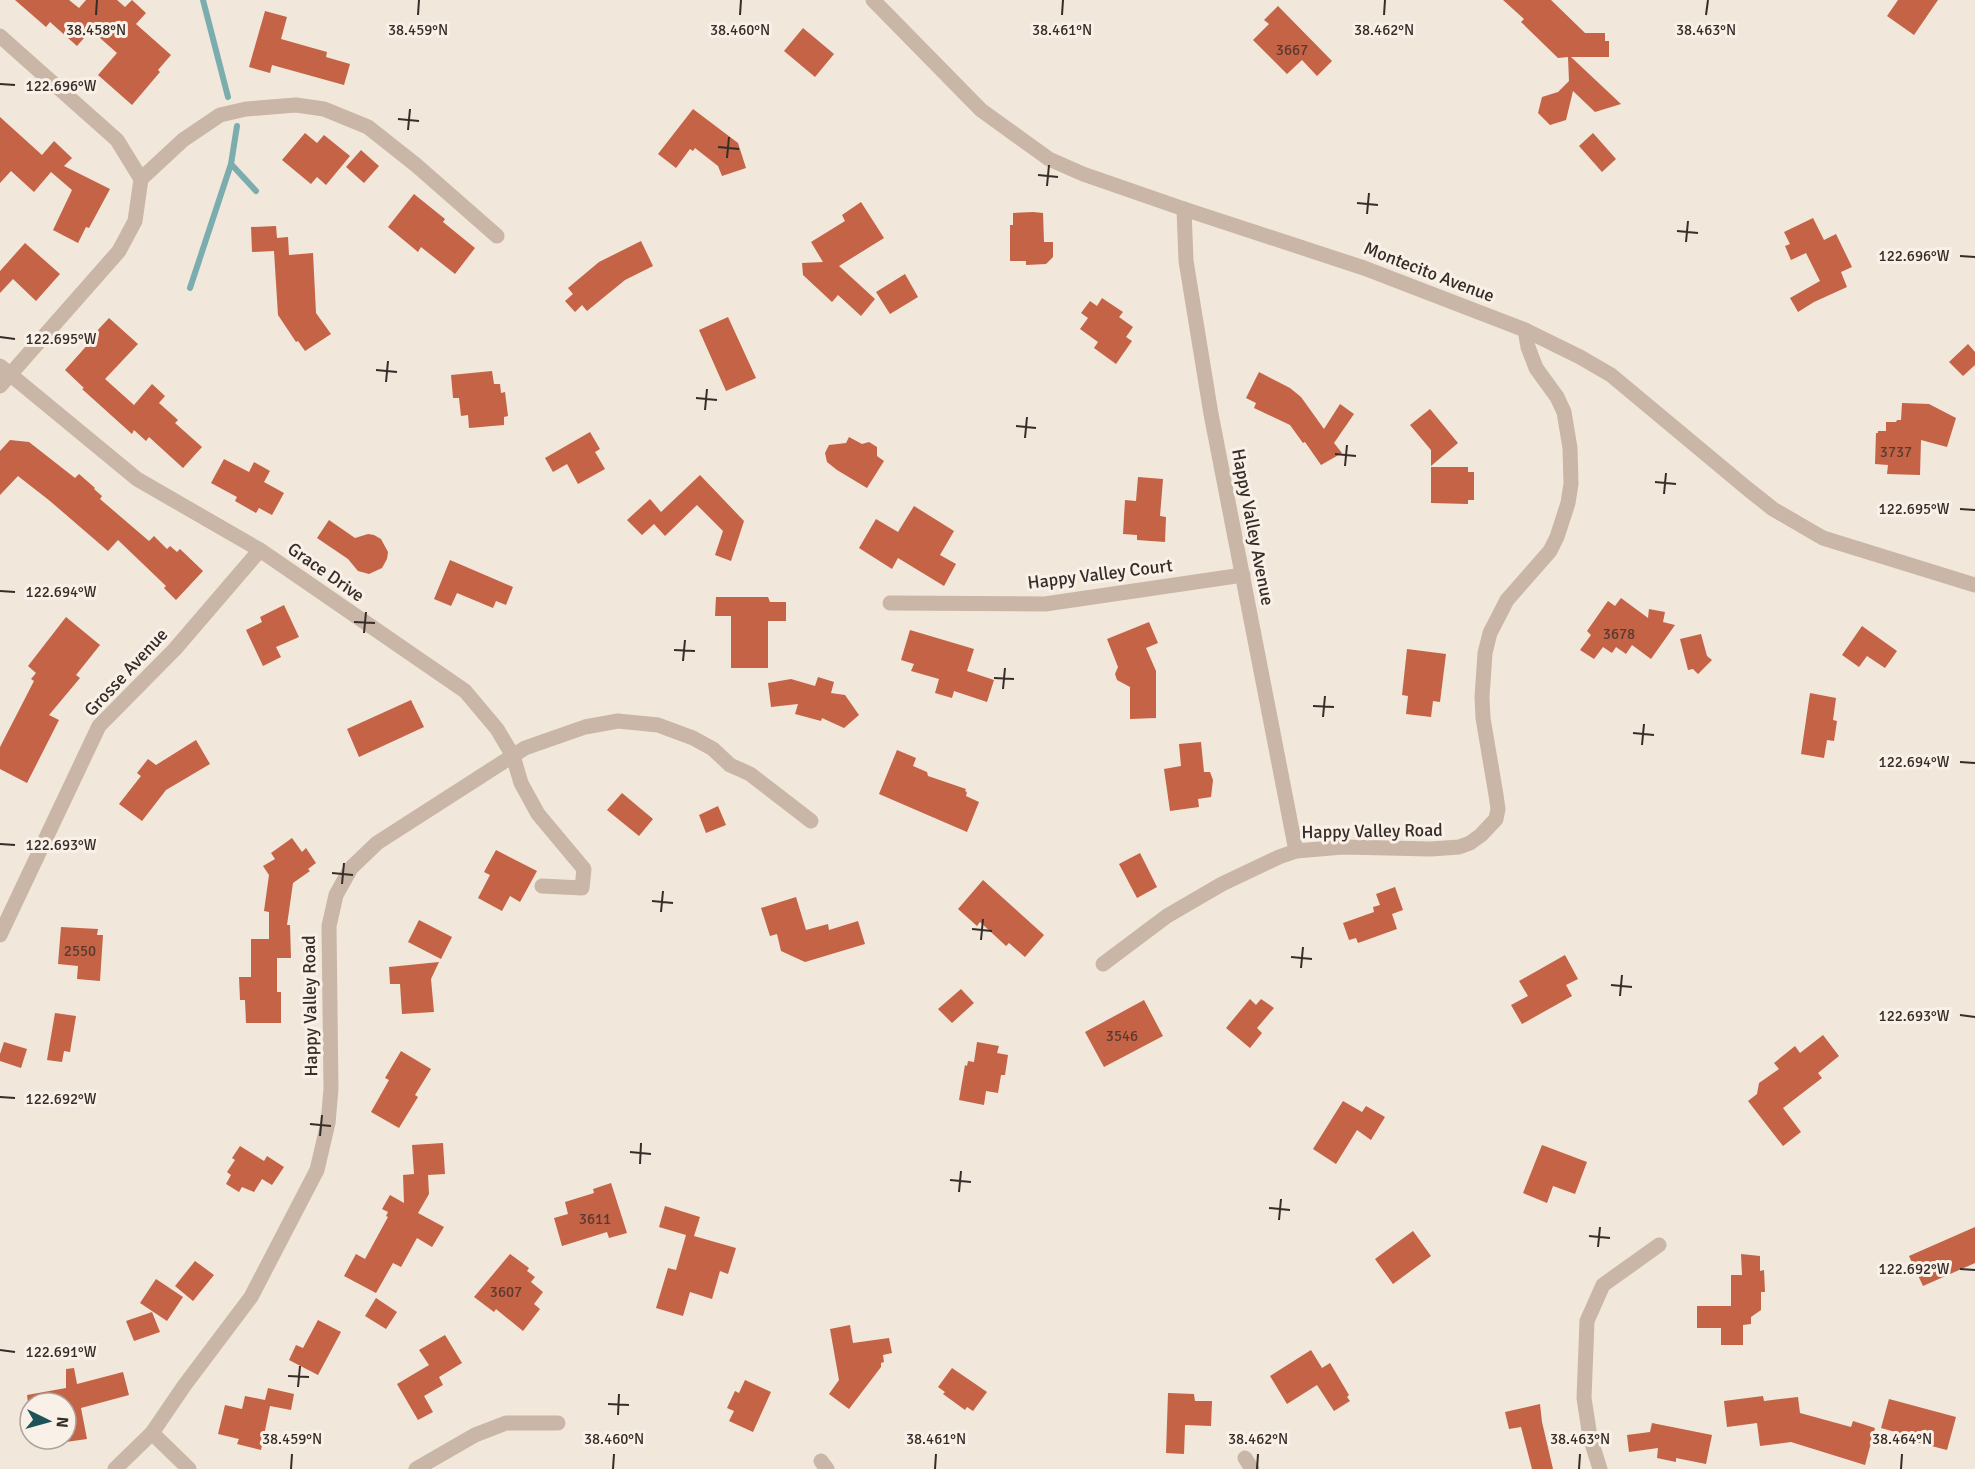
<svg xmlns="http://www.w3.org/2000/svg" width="1975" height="1469" font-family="Signika,sans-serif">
	<rect width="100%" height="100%" fill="#f1e7db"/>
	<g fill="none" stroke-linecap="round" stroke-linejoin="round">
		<g stroke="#7badae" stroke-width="6">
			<polyline points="203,0 228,97"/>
			<polyline points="237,126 231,164 256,191"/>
			<polyline points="190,288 231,164"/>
		</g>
	</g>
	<g fill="#c46346">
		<polygon points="15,0 69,0 79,8 86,0 117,0 125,7 132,0 146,13 136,24 171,55 158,70 160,72 132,105 98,75 117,53 91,30 77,46 50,22 46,27"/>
		<polygon points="1503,0 1551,0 1585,33 1605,33 1605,41 1609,41 1609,57 1571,57 1621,104 1595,112 1573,91 1566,120 1550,125 1538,113 1542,97 1558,92 1569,81 1568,57 1558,58 1521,22 1524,19"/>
		<polygon points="1898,0 1938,0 1914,35 1887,16"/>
		<polygon points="1278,6 1332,61 1317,76 1302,60 1287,74 1253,40 1269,24 1264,20"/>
		<polygon points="265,11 287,17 281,39 327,52 326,57 350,64 344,85 272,65 270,73 249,67"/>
		<polygon points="803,28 834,54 815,77 784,51"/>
		<polygon points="693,109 738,143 746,168 722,176 718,166 695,148 693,151 690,149 676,168 658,154"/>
		<polygon points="0,117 42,155 54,141 72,158 64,166 110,189 89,228 86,227 78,243 53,230 72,190 51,172 34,192 11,171 0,183"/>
		<polygon points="305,133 317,143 324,135 350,156 326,185 317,177 311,184 282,160"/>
		<polygon points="1593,133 1616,159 1602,172 1579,146"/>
		<polygon points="361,150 379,166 364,183 346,167"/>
		<polygon points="414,194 445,219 443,222 475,248 455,274 421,247 418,252 388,227"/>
		<polygon points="861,202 884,238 839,266 875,299 861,316 838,295 832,302 803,275 802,263 823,262 811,242 845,221 842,215"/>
		<polygon points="1033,212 1043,213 1044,242 1053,242 1053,257 1046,264 1026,265 1026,261 1010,261 1010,225 1013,225 1013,213"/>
		<polygon points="1813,218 1824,240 1836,234 1852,267 1841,272 1847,287 1814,302 1798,312 1790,298 1820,281 1806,253 1791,260 1785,246 1790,244 1784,232"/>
		<polygon points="276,226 277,238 288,237 289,255 313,253 316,313 331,334 305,351 298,341 296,342 278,315 274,251 252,252 251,227"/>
		<polygon points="641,241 653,266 625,280 587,311 582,305 575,312 565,301 573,294 568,288 599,262"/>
		<polygon points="25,243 60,274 36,301 13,279 0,293 0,271"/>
		<polygon points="905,274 918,297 890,314 876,292"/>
		<polygon points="1102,298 1123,312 1119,317 1133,327 1126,337 1132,341 1116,364 1094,348 1098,342 1080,329 1088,318 1081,313 1090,301 1097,306"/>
		<polygon points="728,317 756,378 726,391 699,330"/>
		<polygon points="109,318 138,344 105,379 134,405 152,384 165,396 159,403 178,420 175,423 202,447 183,468 149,437 146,441 134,430 132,434 82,389 84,388 65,370 98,333 96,332"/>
		<polygon points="1968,344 1975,352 1975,365 1963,376 1949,362"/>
		<polygon points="492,371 494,384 500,384 501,393 505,392 508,416 504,417 504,425 469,428 468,415 461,416 459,398 453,398 451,375"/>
		<polygon points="1259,372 1290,388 1301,397 1324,429 1340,404 1354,414 1334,443 1342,453 1321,465 1305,442 1303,443 1290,425 1254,408 1256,403 1246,398"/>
		<polygon points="1902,403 1929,404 1956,418 1947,447 1921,440 1920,475 1887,474 1888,465 1875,464 1876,433 1878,433 1878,431 1886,431 1886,422 1896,422 1897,420 1901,420"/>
		<polygon points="1430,409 1458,443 1431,466 1431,450 1410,425"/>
		<polygon points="590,432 600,449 595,452 605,469 578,484 567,464 553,472 545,458"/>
		<polygon points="849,437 862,444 869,442 877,447 877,456 884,461 867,488 837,470 827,462 825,453 829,445 846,443"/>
		<polygon points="10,440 29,442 75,478 79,474 95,488 94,489 102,496 100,499 149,541 154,536 167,549 170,546 177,552 180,549 203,571 176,600 164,588 166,586 118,540 108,551 50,501 18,476 0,495 0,451"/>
		<polygon points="224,459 249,472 254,462 270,471 264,482 284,493 272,515 259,508 256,513 235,501 237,497 211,483"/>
		<polygon points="1431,467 1468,467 1468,472 1474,472 1474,500 1468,500 1468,504 1431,503"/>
		<polygon points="700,475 744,521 731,561 715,555 723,531 697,505 665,536 654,524 642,535 627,520 650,499 661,512"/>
		<polygon points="1138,477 1163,479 1160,516 1166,517 1165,542 1137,540 1137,535 1123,534 1125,500 1136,501"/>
		<polygon points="914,506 954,531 940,555 956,564 944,586 898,558 892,569 859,548 876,519 898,532"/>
		<polygon points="329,520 355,538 368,534 374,535 381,539 388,552 387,559 382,568 369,574 358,571 348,559 317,538"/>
		<polygon points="450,560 513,587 506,605 496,601 493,608 457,593 451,606 434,599"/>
		<polygon points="716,597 768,597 770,602 786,602 786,621 768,621 768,668 731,668 731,616 715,616"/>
		<polygon points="1621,598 1648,618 1649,609 1665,612 1663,622 1675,625 1651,659 1632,645 1626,654 1616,647 1612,653 1603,647 1594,659 1580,650 1591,635 1587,631 1608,601 1615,606"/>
		<polygon points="284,605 299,637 276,647 281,657 263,666 246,630 262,622 260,617"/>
		<polygon points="66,617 100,645 76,675 80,678 49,715 59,720 27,783 0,769 0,747 34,681 31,679 36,673 28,666"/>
		<polygon points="1149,622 1158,643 1146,648 1156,671 1156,718 1130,719 1130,687 1117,680 1115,674 1118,667 1107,639"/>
		<polygon points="1862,626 1897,651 1885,668 1867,656 1859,667 1842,655"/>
		<polygon points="910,630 974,649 967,671 994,680 987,702 954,691 952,698 935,693 939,679 911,671 914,664 901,660"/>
		<polygon points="1701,634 1707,656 1712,660 1698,674 1693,669 1688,670 1680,639"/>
		<polygon points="1407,649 1446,654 1440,702 1433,701 1431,717 1406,714 1408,696 1402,695"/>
		<polygon points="818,677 834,682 831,693 845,695 859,715 844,728 822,718 821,721 795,714 798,704 771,707 768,683 791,679 815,686"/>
		<polygon points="1810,693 1836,698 1833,720 1837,721 1834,741 1827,740 1824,758 1801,754"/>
		<polygon points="411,700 424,727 359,757 347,729"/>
		<polygon points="196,740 210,764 166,790 142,821 119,804 141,776 137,773 148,759 156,765"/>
		<polygon points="1201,742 1204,772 1210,772 1213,780 1211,797 1198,799 1199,807 1170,811 1164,769 1181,766 1179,744"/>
		<polygon points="897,750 916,758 913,766 927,772 928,776 966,789 965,791 967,792 966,796 979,802 967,832 879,794"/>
		<polygon points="622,793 653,819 639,836 607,810"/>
		<polygon points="718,806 726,825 706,833 699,815"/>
		<polygon points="292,838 302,852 306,848 316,863 308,869 310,871 293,883 287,925 290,925 291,958 277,958 277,992 281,992 281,1023 246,1023 245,1000 240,1000 239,977 251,977 251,939 269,939 269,912 264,911 269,875 263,866 275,859 271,853"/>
		<polygon points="496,850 537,871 520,902 510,896 502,911 478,898 490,875 484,872"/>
		<polygon points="1140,853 1157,887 1137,898 1119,864"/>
		<polygon points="983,880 1044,935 1025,957 1009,943 1006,946 980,922 977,926 958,909"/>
		<polygon points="1395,887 1403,910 1392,914 1397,929 1358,943 1356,938 1349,940 1343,923 1374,912 1373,907 1380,905 1376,894"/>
		<polygon points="796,897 806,930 828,924 829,930 858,921 865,944 805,962 781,951 777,934 770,936 761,908"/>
		<polygon points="419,920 452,937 441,959 408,942"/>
		<polygon points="61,927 98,929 97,935 103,935 100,981 77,979 78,966 58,964"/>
		<polygon points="1565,955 1578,979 1566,985 1572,996 1522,1024 1511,1005 1528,996 1519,981"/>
		<polygon points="439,962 431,979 434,1012 402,1014 400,984 390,984 389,967"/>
		<polygon points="961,989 974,1003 952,1023 938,1009"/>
		<polygon points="1250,999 1256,1005 1261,999 1274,1008 1257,1028 1262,1033 1250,1048 1226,1028"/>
		<polygon points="1144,1000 1163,1036 1104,1067 1085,1032"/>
		<polygon points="55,1013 76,1016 70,1052 64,1051 62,1062 47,1060"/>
		<polygon points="1823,1035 1839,1056 1818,1073 1822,1078 1783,1108 1801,1132 1783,1146 1748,1101 1757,1094 1759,1083 1779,1069 1774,1063 1795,1046 1800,1053"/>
		<polygon points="4,1042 27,1049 21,1068 0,1061 0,1054"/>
		<polygon points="977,1042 999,1046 997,1053 1008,1055 1005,1075 1001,1075 998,1093 986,1091 984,1105 959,1100 965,1065 967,1066 968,1061 974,1062"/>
		<polygon points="401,1051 431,1069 415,1095 418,1097 399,1128 371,1112 389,1080 385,1078"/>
		<polygon points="1343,1101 1362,1112 1366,1106 1385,1117 1371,1140 1357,1130 1336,1164 1313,1149"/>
		<polygon points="443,1143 445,1174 428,1175 429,1194 418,1213 444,1227 432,1247 417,1238 401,1267 393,1263 376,1293 344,1276 356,1254 365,1259 388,1217 386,1216 388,1212 382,1209 390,1195 404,1203 403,1175 414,1174 412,1145"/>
		<polygon points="1542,1145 1587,1162 1575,1194 1553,1186 1547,1203 1523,1193"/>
		<polygon points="240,1146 264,1161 267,1156 284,1167 272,1185 262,1179 254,1192 242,1187 239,1192 226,1184 231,1175 227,1172 235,1160 232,1158"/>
		<polygon points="611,1183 627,1233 609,1238 607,1232 562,1246 554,1218 568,1214 565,1202 594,1193 593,1189"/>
		<polygon points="665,1206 700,1217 694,1236 736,1248 728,1274 720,1271 712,1299 690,1292 683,1316 656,1308 668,1268 676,1270 686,1235 659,1227"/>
		<polygon points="1975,1227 1975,1263 1923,1286 1909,1256"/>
		<polygon points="1413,1231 1431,1256 1393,1284 1375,1259"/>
		<polygon points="510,1254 529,1268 527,1271 535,1277 531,1282 543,1292 534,1304 540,1309 523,1331 496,1309 494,1312 474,1297"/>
		<polygon points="1741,1254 1760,1256 1760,1271 1764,1270 1765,1292 1761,1292 1761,1310 1751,1317 1751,1324 1743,1325 1743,1345 1721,1345 1721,1328 1697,1328 1697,1306 1731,1306 1731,1275 1742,1275"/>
		<polygon points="195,1261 214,1275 193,1301 175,1286"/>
		<polygon points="156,1279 183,1297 167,1321 140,1303"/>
		<polygon points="376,1298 397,1312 386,1329 365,1316"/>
		<polygon points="152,1312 160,1332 134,1341 126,1321"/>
		<polygon points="318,1320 341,1332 318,1375 289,1360 296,1345 303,1348"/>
		<polygon points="850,1325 853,1343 889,1338 892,1353 883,1355 884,1362 881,1363 881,1367 849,1409 829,1394 839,1380 830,1329"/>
		<polygon points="445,1335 462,1363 439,1377 443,1385 424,1396 433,1412 418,1420 397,1384 429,1365 419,1350"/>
		<polygon points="1311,1350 1322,1368 1330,1363 1349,1395 1347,1397 1350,1401 1334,1411 1317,1385 1287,1404 1270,1376"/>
		<polygon points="74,1368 77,1384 123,1372 129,1395 81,1408 87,1439 66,1442 66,1403 28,1403 27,1395 66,1388 66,1369"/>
		<polygon points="952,1368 987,1392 973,1411 967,1407 965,1410 943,1394 945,1392 938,1387"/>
		<polygon points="745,1380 771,1392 753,1432 729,1421 734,1411 727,1408 735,1391 739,1393"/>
		<polygon points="268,1388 294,1394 291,1410 270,1406 261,1450 237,1444 239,1439 218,1434 225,1405 242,1409 245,1396 265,1400"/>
		<polygon points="1168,1393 1194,1394 1195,1401 1212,1401 1211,1426 1185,1425 1184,1454 1166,1453"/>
		<polygon points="1763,1396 1764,1401 1798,1397 1800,1413 1851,1427 1853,1421 1875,1428 1865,1465 1791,1442 1760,1446 1757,1423 1727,1427 1724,1401"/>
		<polygon points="1889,1399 1956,1417 1947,1450 1904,1439 1906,1435 1881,1428"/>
		<polygon points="1540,1404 1542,1422 1553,1469 1532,1469 1521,1427 1509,1429 1505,1412"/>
		<polygon points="1652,1423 1712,1435 1706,1464 1676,1458 1676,1462 1657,1458 1658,1448 1629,1452 1627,1435 1650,1432"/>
	</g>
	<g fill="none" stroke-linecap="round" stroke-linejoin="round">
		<g stroke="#c9b6a7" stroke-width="15">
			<polyline points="873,0 981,110 1049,159 1083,174 1184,209 1364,268 1525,330 1580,357 1611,375 1749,490 1773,509 1823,538 1975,585"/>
			<polyline points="0,36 117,140 141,179 135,221 119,251 0,386"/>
			<polyline points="141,179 183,140 220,115 246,109 296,105 324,109 368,127 416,165 497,236"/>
			<polyline points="1184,209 1186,261 1211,414 1296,851"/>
			<polyline points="0,366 137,479 260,550 465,691 497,729 513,756 521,783 538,814 584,869 582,888 542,886"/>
			<polyline points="890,603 1045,604 1243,575"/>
			<polyline points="0,935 99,726 175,649 260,550"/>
			<polyline points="1103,964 1167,916 1222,884 1279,857 1296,851 1343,847 1431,849 1459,847 1470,843 1481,835 1496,819 1498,809 1496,795 1483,718 1482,697 1485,653 1490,633 1507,600 1550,551 1557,537 1568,503 1571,484 1570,448 1564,412 1557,397 1536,368 1528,347 1525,330"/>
			<polyline points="152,1433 189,1469"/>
			<polyline points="1245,1458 1252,1469"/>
			<polyline points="821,1461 827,1469"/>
			<polyline points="115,1469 152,1433 184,1386 251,1297 317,1170 328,1123 331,1089 329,926 336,895 351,868 377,843 525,748 585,727 618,721 658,725 693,738 713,749 730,765 750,774 811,821"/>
			<polyline points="416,1469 475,1435 506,1423 558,1423"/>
			<polyline points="1600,1469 1590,1437 1584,1398 1587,1321 1603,1285 1659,1245"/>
		</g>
	</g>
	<path fill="none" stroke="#362c28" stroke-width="2" d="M 96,15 L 97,0M 418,15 L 419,0M 740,15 L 741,0M 1062,15 L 1063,0M 1384,15 L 1385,0M 1706,15 L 1708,0M 0,84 L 15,85M 398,119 L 419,121M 408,130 L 410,109M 718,147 L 739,149M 727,158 L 729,137M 1038,175 L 1058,177M 1047,186 L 1049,165M 1357,203 L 1378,205M 1367,214 L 1369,193M 1677,231 L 1698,233M 1686,242 L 1688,221M 1960,256 L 1975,257M 0,337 L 15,339M 376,370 L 397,372M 386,382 L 388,361M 696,398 L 717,400M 705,410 L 707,389M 1016,426 L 1036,428M 1025,438 L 1027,417M 1335,454 L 1356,456M 1345,466 L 1347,445M 1655,482 L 1676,484M 1664,494 L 1666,473M 1960,509 L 1975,510M 0,591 L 15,592M 354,622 L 375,623M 364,633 L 366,612M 674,650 L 695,651M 683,661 L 685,640M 994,678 L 1014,679M 1003,689 L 1005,668M 1313,706 L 1334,707M 1323,717 L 1325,696M 1633,733 L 1654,735M 1642,745 L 1644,724M 1960,762 L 1975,763M 0,844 L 15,845M 332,873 L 353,875M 342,884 L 344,863M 652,901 L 673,903M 661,912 L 663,891M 972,929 L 992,931M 981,940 L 983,919M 1291,957 L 1312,959M 1301,968 L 1303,947M 1611,985 L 1632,987M 1620,996 L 1622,975M 1960,1015 L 1975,1017M 0,1097 L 15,1098M 310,1124 L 331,1126M 320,1136 L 322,1115M 630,1152 L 651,1154M 640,1164 L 641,1143M 950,1180 L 971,1182M 959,1192 L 961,1171M 1269,1208 L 1290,1210M 1279,1220 L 1281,1199M 1589,1236 L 1610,1238M 1598,1247 L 1600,1227M 1960,1269 L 1975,1270M 0,1350 L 15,1352M 288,1376 L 309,1377M 298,1387 L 300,1366M 608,1404 L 629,1405M 618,1415 L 619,1394M 291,1469 L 292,1454M 613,1469 L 614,1454M 935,1469 L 936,1454M 1257,1469 L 1258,1454M 1579,1469 L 1580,1454M 1901,1469 L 1902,1454"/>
	<g text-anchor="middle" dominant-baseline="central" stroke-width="6" stroke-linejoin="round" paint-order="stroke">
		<g font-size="15" fill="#5a3a30">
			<text x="1292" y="50">3667</text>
			<text x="1896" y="452">3737</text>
			<text x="1619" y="634">3678</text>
			<text x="80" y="951">2550</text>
			<text x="1122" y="1036">3546</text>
			<text x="595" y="1219">3611</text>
			<text x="506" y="1292">3607</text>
		</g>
		<g font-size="18" fill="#362c28" stroke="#f9f1e8">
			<text transform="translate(1429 272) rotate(21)">Montecito Avenue</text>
			<text transform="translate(1253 527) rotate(79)">Happy Valley Avenue</text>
			<text transform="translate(326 572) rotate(35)">Grace Drive</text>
			<text transform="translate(1100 574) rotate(-7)">Happy Valley Court</text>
			<text transform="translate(126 672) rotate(-47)">Grosse Avenue</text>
			<text transform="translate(1372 831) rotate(-1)">Happy Valley Road</text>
			<text transform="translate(310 1006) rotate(-91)">Happy Valley Road</text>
		</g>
	</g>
	<g font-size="15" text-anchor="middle" fill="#362c28" stroke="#f9f1e8" stroke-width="6" stroke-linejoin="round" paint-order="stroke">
		<text x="96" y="35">38.458°N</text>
		<text x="418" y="35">38.459°N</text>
		<text x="740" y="35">38.460°N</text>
		<text x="1062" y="35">38.461°N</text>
		<text x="1384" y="35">38.462°N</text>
		<text x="1706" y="35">38.463°N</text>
		<text x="61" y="91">122.696°W</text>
		<text x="1914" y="261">122.696°W</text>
		<text x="61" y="344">122.695°W</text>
		<text x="1914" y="514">122.695°W</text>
		<text x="61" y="597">122.694°W</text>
		<text x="1914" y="767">122.694°W</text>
		<text x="61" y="850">122.693°W</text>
		<text x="1914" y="1021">122.693°W</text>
		<text x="61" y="1104">122.692°W</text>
		<text x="1914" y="1274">122.692°W</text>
		<text x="61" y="1357">122.691°W</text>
		<text x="292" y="1444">38.459°N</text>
		<text x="614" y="1444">38.460°N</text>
		<text x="936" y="1444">38.461°N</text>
		<text x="1258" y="1444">38.462°N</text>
		<text x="1580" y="1444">38.463°N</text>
		<text x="1902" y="1444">38.464°N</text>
	</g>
	<g transform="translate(48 1421) rotate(95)"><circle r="28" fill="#f9f1e8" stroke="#aba29b" stroke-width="1.5"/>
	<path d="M0-4.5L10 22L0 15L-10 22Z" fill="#1e5457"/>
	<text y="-9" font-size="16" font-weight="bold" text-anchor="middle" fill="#362c28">N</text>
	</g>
</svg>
